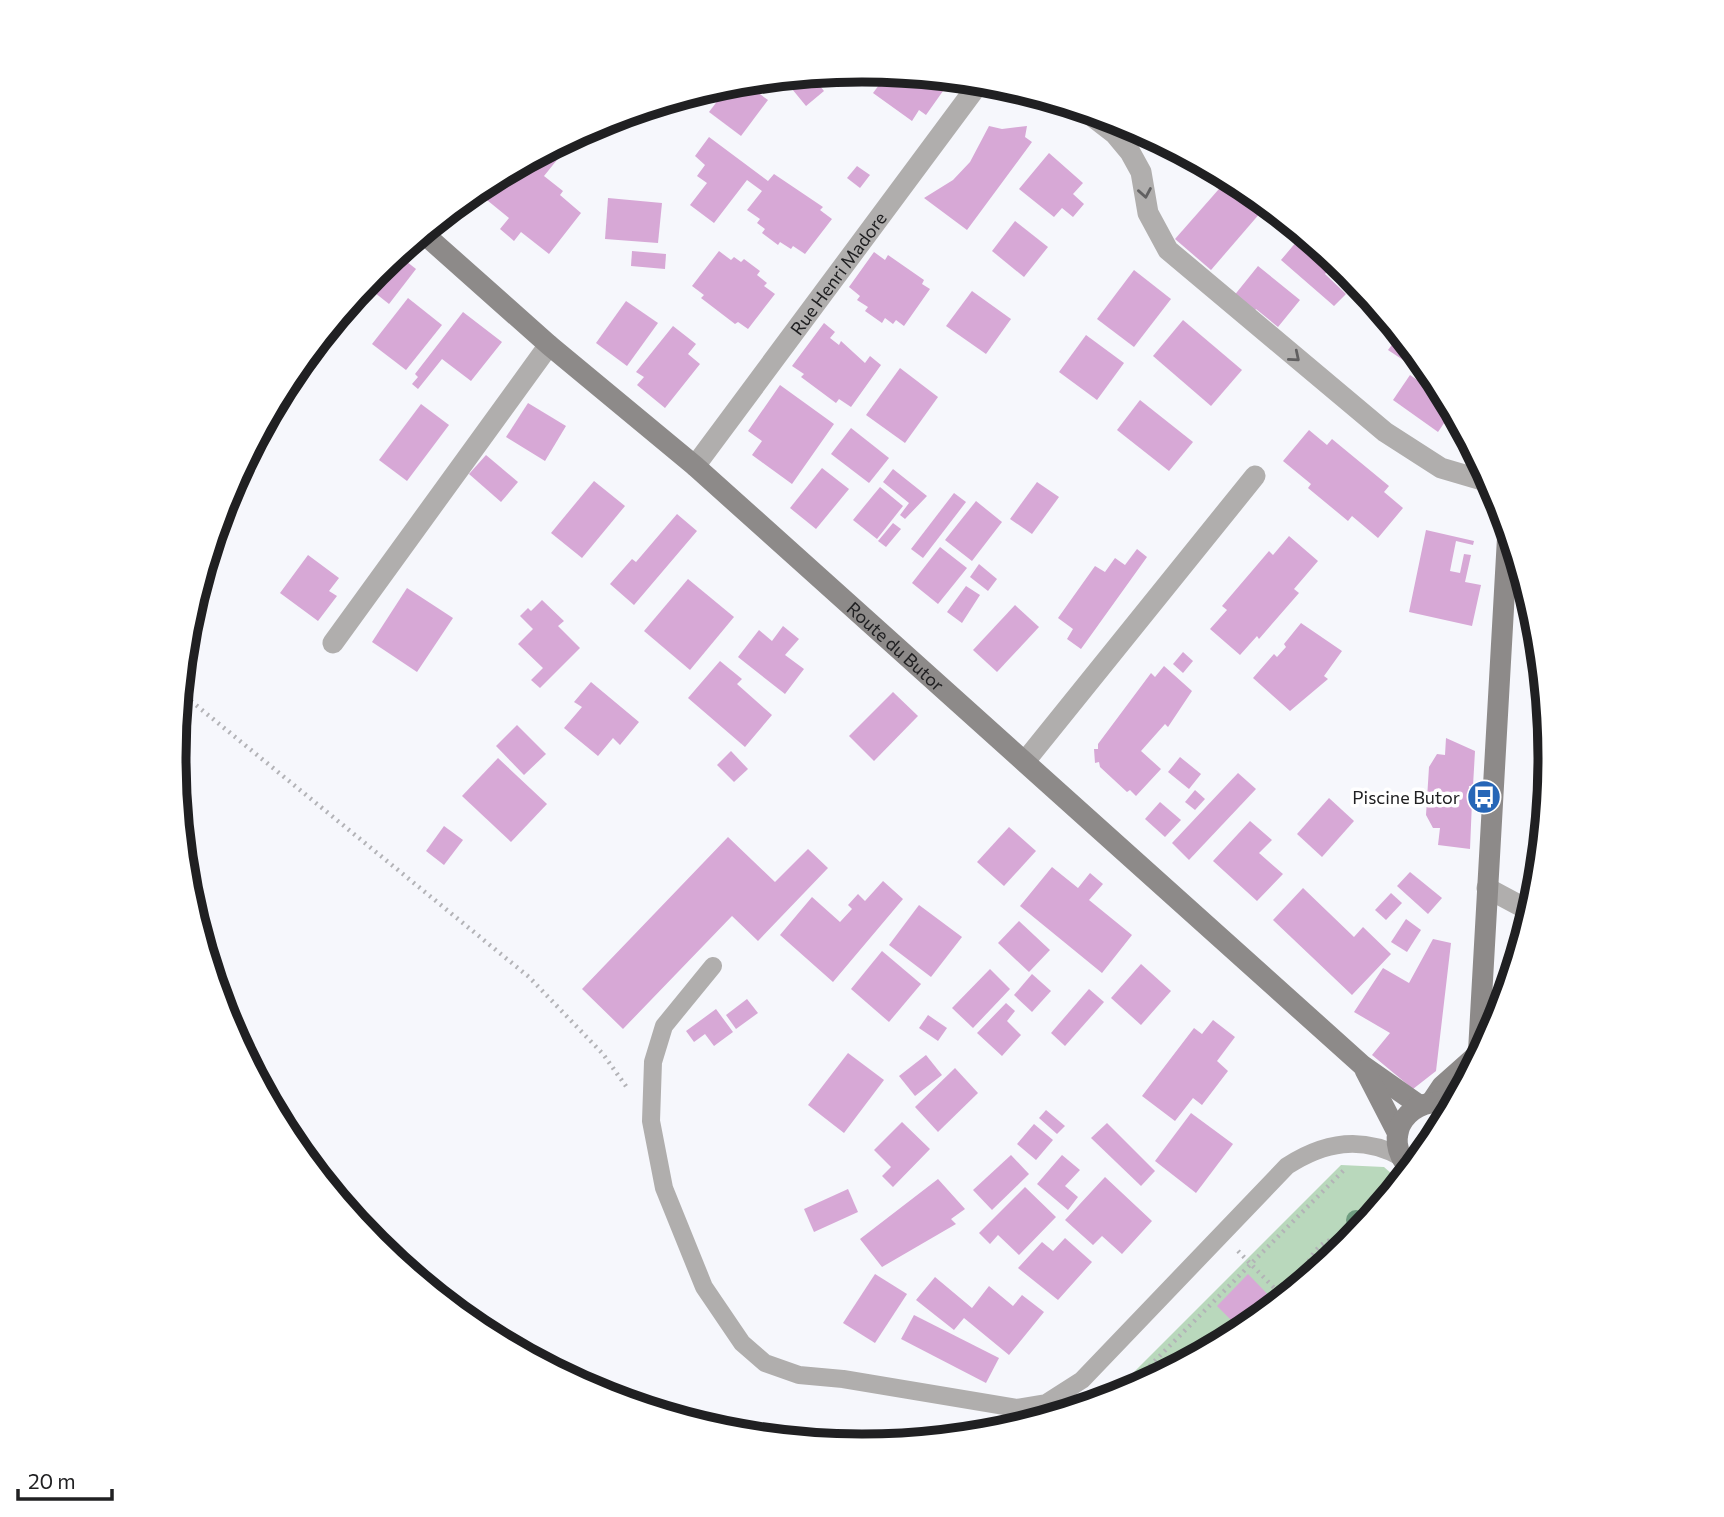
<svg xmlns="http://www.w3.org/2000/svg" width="1724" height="1517" font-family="Commissioner,sans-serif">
	<rect width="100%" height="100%" fill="#f6f7fc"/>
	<g fill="#b9d8bc">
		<path d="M 1437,1123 L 1444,1123 L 1421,1158 C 1414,1140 1421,1130 1437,1123 Z"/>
		<polygon points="1341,1165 1384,1167 1401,1182 1349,1246 1244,1331 1125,1395 1106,1400"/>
	</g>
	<g fill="#d7a8d6">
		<polygon points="888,73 943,78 937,86 943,91 926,115 919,110 912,121 873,93"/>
		<polygon points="823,74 815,80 824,91 806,106 783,78"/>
		<polygon points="743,82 768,100 741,136 709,112 731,83"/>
		<polygon points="989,126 1002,129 1027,126 1025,137 1032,142 967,230 924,198 953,180 970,162"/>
		<polygon points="709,137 768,181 774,174 823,207 820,210 832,219 805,254 793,246 791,249 780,242 778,245 762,233 765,229 757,223 760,219 747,210 762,191 747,180 714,223 690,205 707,183 697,176 705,165 695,156"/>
		<polygon points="564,141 569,145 544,176 563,191 560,195 581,213 549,254 521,232 514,241 500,229 509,218 482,196 499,175"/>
		<polygon points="1049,153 1083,183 1073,194 1084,204 1073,217 1062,208 1054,217 1019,189"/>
		<polygon points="857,166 870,175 860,188 847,178"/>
		<polygon points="1226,181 1261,212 1211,270 1175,239"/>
		<polygon points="608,198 662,203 658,243 605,239"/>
		<polygon points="1015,221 1048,247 1024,277 992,251"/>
		<polygon points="1303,234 1336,261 1325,274 1346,294 1334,306 1281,260"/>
		<polygon points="632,251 666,254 665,269 631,266"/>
		<polygon points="719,251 731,260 734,257 741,262 744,259 760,271 757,275 767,283 764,286 775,294 748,329 738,322 735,324 701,298 704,295 692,286"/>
		<polygon points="874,252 885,260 888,255 924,280 922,284 930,289 904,326 896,320 893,324 885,318 882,323 865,311 868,307 857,300 860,296 849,287"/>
		<polygon points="397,254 416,269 389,304 365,285"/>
		<polygon points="1258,266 1300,300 1278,327 1256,309 1253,313 1233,297"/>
		<polygon points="1134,270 1171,299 1134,347 1097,319"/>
		<polygon points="972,291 1011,319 986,354 946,326"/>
		<polygon points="408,298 442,325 406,370 372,344"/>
		<polygon points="626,301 658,323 627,366 596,343"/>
		<polygon points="463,312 502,342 471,381 442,359 418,389 412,384 418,377 415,374"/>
		<polygon points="1183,320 1242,370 1211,406 1153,356"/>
		<polygon points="824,323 835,332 830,338 839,345 841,341 865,363 870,356 881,365 851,407 839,399 836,403 801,377 804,374 792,366"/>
		<polygon points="673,326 696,344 688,354 700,364 665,408 637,385 644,377 636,372"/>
		<polygon points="1400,334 1435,376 1438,383 1388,350"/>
		<polygon points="1086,335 1124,363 1097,400 1059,372"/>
		<polygon points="900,368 938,397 905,443 866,415"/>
		<polygon points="1410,375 1448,401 1453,410 1438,432 1393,400"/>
		<polygon points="780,385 834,424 792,484 752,455 762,441 748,431"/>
		<polygon points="1140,400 1193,442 1169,471 1117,430"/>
		<polygon points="528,403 566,426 545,461 506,437"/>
		<polygon points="421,404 449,425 407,481 379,460"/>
		<polygon points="851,428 889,458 869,483 831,454"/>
		<polygon points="1309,430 1327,445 1332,439 1389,486 1384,492 1403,508 1378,538 1352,516 1348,521 1308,488 1311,484 1283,461"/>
		<polygon points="486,455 518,482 501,502 469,474"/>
		<polygon points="822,468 849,489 816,529 790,508"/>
		<polygon points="893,469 927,496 905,519 900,515 909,503 883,482"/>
		<polygon points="594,481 625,506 582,558 551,533"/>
		<polygon points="1037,482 1059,497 1032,534 1010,519"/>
		<polygon points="880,487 903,506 877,539 853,520"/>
		<polygon points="954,493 966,502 923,558 911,549"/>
		<polygon points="976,501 1002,522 972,561 945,540"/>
		<polygon points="677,514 697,531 634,605 610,584 632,559 636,562"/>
		<polygon points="893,523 901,529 886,547 878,541"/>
		<polygon points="1426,530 1474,541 1473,545 1456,541 1450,571 1460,573 1464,554 1471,555 1465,582 1481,585 1472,626 1409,612"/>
		<polygon points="1289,536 1318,561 1294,589 1299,593 1259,639 1257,636 1240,655 1210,629 1227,610 1222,606 1269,551 1273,555"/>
		<polygon points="940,547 967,568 938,604 912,583"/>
		<polygon points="1137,549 1147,557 1081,649 1067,639 1073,629 1058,618 1095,566 1105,572 1115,558 1125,565"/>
		<polygon points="308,555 339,578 329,591 337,596 318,621 280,593"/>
		<polygon points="979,564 997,579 988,591 970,577"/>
		<polygon points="688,579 734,617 690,670 644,631"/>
		<polygon points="966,586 980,595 962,623 947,612"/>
		<polygon points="407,588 453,618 417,672 372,642"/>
		<polygon points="542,600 564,621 558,626 580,648 540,688 531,680 543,668 518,644 533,629 520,616 528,608 531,611"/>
		<polygon points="1015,605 1039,627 997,672 973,650"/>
		<polygon points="1301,623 1342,651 1324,676 1328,679 1290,711 1253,678 1274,654 1277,657 1286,647 1284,644"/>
		<polygon points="783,626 799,639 785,655 804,669 785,694 738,657 759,630 772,641"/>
		<polygon points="1183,652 1193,661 1183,673 1173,664"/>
		<polygon points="720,661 742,679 737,684 772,715 745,747 688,698"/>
		<polygon points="1164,666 1192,691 1168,727 1165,724 1141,751 1161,769 1136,796 1130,790 1127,792 1100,767 1099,762 1095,763 1094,749 1098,749 1098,744 1151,673 1155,677"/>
		<polygon points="591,682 639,722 620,745 613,738 598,756 564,728 582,707 574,702"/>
		<polygon points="893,692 918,716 874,761 849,736"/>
		<polygon points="517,725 546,754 524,775 496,746"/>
		<polygon points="1446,738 1475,751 1473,786 1469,786 1468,801 1472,801 1470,849 1438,845 1440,828 1433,828 1426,815 1429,767 1437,754 1445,755"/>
		<polygon points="731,751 748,769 734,782 717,765"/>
		<polygon points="1550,755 1550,759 1548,789 1539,786"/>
		<polygon points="1180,757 1201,774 1189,789 1168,772"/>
		<polygon points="498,758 547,804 511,842 462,796"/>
		<polygon points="1238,773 1256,789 1189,860 1172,843"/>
		<polygon points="1195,790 1205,799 1195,810 1185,802"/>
		<polygon points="1543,793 1547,795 1544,827 1534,824"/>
		<polygon points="1329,798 1354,821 1322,857 1297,834"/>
		<polygon points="1160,802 1181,820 1165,837 1145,819"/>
		<polygon points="1250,821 1272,840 1259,853 1283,874 1257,901 1213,861"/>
		<polygon points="444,826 463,840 444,865 426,851"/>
		<polygon points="1009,827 1036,851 1004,886 977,862"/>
		<polygon points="728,837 775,882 808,849 828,868 758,941 732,916 623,1029 582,989"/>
		<polygon points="1052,867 1078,888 1090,873 1103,884 1089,900 1132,935 1102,973 1020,906"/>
		<polygon points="1410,872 1442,898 1428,914 1397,886"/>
		<polygon points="883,881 903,899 833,982 780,935 812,897 840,922 852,909 848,905 858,894 865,901"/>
		<polygon points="1303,888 1354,937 1363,927 1391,954 1352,995 1273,920"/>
		<polygon points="1391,893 1402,903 1386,920 1375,910"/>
		<polygon points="919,905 962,937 931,977 889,945"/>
		<polygon points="1406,919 1421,930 1407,952 1391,942"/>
		<polygon points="1019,921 1050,950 1029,972 998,943"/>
		<polygon points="1433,939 1451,943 1436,1071 1413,1089 1372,1055 1390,1033 1354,1012 1383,968 1409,983"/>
		<polygon points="882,951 921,984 889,1022 851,989"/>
		<polygon points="1141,964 1171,991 1141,1025 1111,998"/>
		<polygon points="990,969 1010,989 973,1028 952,1008"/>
		<polygon points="1032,974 1051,991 1032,1012 1014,995"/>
		<polygon points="1089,989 1104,1002 1065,1046 1051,1033"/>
		<polygon points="747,999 758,1013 736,1029 726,1015"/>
		<polygon points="1006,1003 1015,1011 1007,1021 1021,1035 1002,1056 977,1033"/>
		<polygon points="716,1009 733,1032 714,1046 705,1034 694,1042 686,1031"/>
		<polygon points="928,1015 947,1028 938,1041 919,1028"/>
		<polygon points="1213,1020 1235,1037 1217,1061 1228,1071 1202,1105 1193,1098 1175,1121 1142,1096 1194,1028 1202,1034"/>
		<polygon points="848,1053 884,1080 844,1133 808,1105"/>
		<polygon points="926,1055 942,1075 915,1096 899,1076"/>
		<polygon points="955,1068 978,1093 938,1132 915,1107"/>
		<polygon points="1046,1110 1065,1126 1057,1134 1039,1118"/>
		<polygon points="1191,1113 1233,1144 1196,1193 1155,1161"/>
		<polygon points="902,1122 930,1149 893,1187 882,1176 891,1167 874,1150"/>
		<polygon points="1107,1123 1155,1171 1141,1186 1091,1138"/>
		<polygon points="1034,1124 1053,1140 1036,1160 1017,1144"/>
		<polygon points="1011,1155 1029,1174 992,1210 973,1190"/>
		<polygon points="1062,1155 1080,1170 1065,1186 1078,1197 1068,1210 1037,1184"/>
		<polygon points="1105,1177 1152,1221 1122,1254 1102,1236 1093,1245 1065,1220"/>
		<polygon points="938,1179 965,1209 951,1219 956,1224 882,1267 860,1239"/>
		<polygon points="1025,1187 1056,1217 1019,1255 998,1235 990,1244 979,1233"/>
		<polygon points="848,1189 858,1212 814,1232 804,1209"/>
		<polygon points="1065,1238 1092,1262 1058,1300 1018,1268 1042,1242 1053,1251"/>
		<polygon points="875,1274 907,1294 875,1343 843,1323"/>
		<polygon points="1248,1274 1277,1304 1243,1332 1217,1306"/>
		<polygon points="935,1277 972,1308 989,1286 1013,1306 1022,1295 1044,1312 1009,1355 964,1318 954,1330 916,1300"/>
		<polygon points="914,1315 999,1358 986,1383 901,1339"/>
	</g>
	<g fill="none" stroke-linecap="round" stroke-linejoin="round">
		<g stroke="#b3b3b7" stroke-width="4.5" stroke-dasharray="2 5" stroke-linecap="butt">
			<polyline points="180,692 529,977 603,1054 628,1089"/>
			<polyline points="1238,1251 1284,1298"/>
			<path d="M 1298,1287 C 1306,1263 1320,1228 1352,1242"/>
			<polyline points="1120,1396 1345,1169"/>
		</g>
		<path stroke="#b0aead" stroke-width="18" d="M 713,966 L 664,1026 L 653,1062 L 651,1121 L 664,1188 L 704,1287 L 742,1343 L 765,1363 L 799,1375 L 843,1379 L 1017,1408 L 1046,1403 L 1082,1380 L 1287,1166 C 1324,1142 1361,1135 1401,1157"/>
		<g stroke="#b0aead" stroke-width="21">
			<polyline points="1084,110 1115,134 1130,152 1141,172 1148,213 1168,250 1385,432 1441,468 1492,483"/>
			<path id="s1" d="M 695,466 L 980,82"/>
			<polyline points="333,643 549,345"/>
			<polyline points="1026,760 1255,476"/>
			<polyline points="1487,888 1532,912"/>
		</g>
		<g stroke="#8d8a89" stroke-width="21">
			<path id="s2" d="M 423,233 L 549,345 L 695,466 L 1362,1065 L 1419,1105"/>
			<polyline points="1478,1060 1508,529"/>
			<polyline points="1365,1070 1398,1134"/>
			<polyline points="1432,1101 1442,1086 1478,1054"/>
			<path d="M 1411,1170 C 1377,1136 1411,1092 1454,1104"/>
		</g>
	</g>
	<circle fill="#709d81" cx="1356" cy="1220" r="10"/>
	<defs><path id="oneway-chevron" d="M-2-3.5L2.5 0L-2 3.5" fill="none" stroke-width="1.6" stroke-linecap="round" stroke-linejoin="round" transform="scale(1.75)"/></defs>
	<g stroke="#616061">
		<use href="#oneway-chevron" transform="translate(1145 193) rotate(80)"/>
		<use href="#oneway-chevron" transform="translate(1295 357) rotate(40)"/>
	</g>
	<defs>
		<g id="bus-disc" transform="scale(1.75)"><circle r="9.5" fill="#2666b7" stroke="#fff"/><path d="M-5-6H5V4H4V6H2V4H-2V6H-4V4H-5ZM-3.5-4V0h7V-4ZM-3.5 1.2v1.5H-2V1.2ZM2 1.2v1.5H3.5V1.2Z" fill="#fff"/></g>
	</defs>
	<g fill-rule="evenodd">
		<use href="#bus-disc" x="1484" y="797"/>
	</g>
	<g text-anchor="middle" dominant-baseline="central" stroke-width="7" stroke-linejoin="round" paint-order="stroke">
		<g font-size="18" fill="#202022" stroke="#fff">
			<text stroke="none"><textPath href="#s1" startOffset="240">Rue Henri Madore</textPath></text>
			<text stroke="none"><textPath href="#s2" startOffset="628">Route du Butor</textPath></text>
		</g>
		<g font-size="18" fill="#202022" stroke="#fff" text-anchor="end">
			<text x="1460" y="797">Piscine Butor</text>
		</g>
	</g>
	<path d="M0 0H1724V1517H0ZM186 758a676 676 0 1 1 1352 0a676 676 0 1 1-1352 0Z" fill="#fff" fill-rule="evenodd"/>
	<path fill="none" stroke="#202022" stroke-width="9" d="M186 758a676 676 0 1 1 1352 0a676 676 0 1 1-1352 0Z"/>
	<path d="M18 1489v10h94v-10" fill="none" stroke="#202022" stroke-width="3.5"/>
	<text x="28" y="1489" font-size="21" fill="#202022" stroke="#ffffff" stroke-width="5" paint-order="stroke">20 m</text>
</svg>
